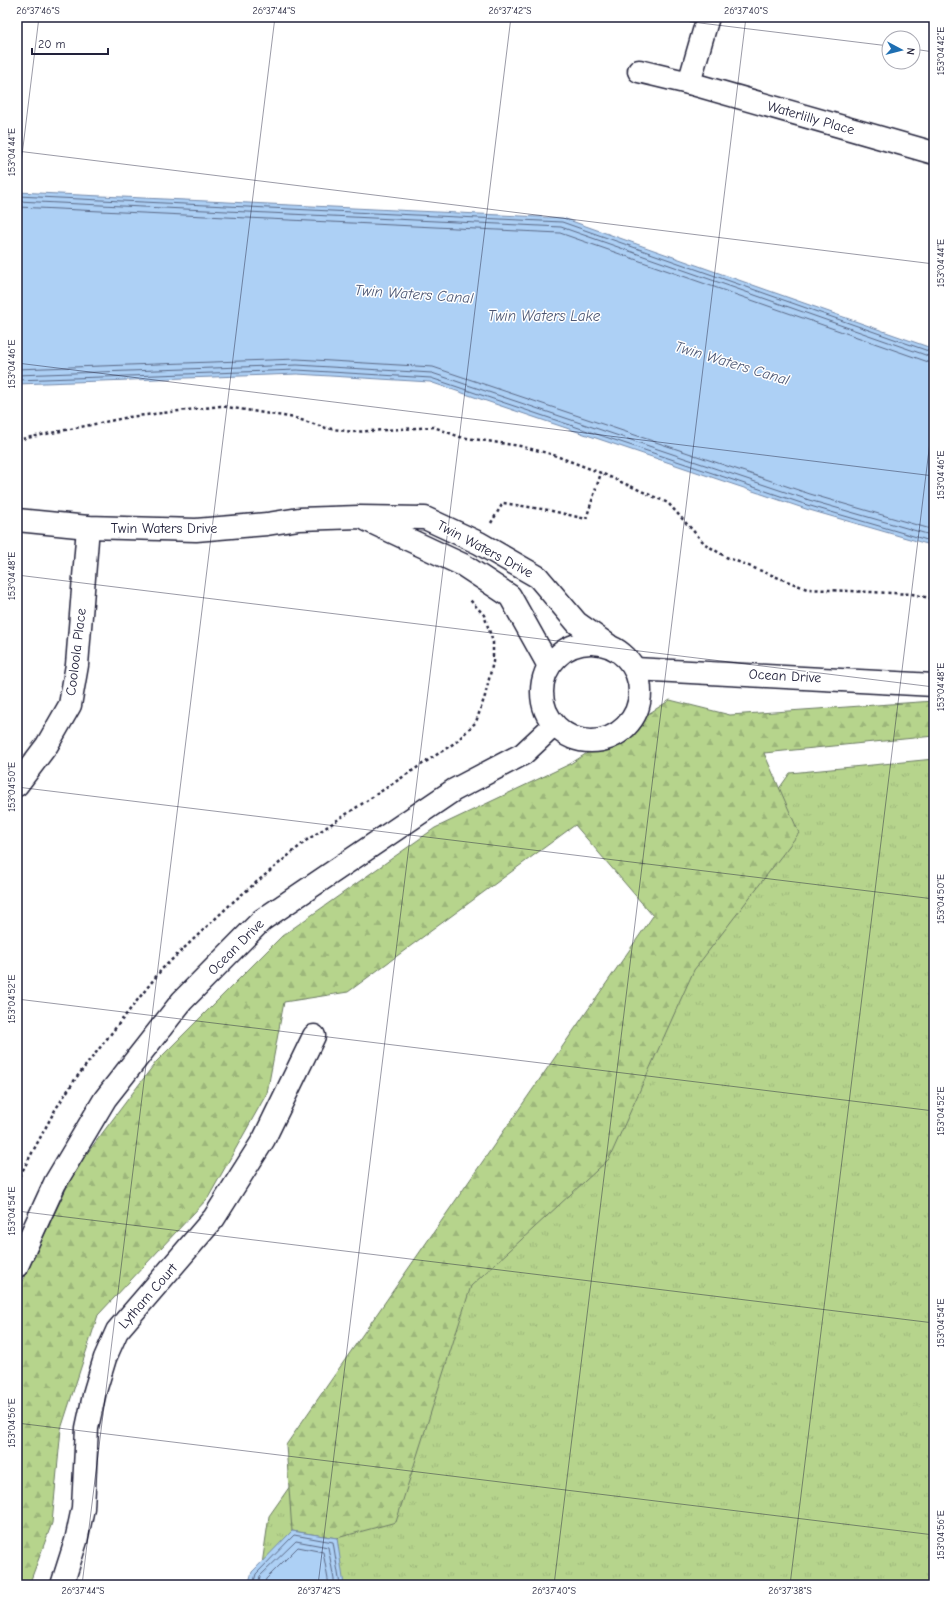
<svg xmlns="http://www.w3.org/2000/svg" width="951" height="1602" font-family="'Comic Neue',sans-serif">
	<defs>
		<pattern id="grass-tufts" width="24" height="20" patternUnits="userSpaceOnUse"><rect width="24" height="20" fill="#b6d48c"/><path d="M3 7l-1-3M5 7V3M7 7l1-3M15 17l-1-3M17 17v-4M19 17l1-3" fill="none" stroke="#9cb67a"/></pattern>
		<pattern id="forest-firs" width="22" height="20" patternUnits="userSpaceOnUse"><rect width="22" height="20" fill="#b6d48c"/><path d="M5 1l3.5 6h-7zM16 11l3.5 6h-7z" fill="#9cb67a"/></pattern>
	</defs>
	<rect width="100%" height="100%" fill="#fff"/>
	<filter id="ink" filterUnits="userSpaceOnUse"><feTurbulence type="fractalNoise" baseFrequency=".025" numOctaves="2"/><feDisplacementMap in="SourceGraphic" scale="8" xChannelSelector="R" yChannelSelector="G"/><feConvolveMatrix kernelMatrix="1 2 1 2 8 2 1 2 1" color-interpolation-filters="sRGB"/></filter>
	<g filter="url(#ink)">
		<polygon fill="url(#grass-tufts)" stroke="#6c7b64" points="934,759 934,1585 259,1585 269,1516 790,773"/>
		<polygon fill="url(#forest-firs)" stroke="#6c7b64" points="670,700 730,715 934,701 934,736 764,753 799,833 694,970 609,1159 471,1286 396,1522 337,1538 292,1531 286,1445 653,916 575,825 348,992 284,1002 267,1093 208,1198 98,1315 61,1429 52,1523 29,1585 17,1585 17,1292 76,1168 156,1062 282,936 435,828 570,764"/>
		<g fill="#add0f5" stroke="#758aab">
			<polygon points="17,192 563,218 934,349 934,546 806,509 430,382 297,374 17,384"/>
			<polygon points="292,1531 337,1538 344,1585 248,1585 252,1572"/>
		</g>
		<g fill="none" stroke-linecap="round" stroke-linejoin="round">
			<g stroke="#5a6885" stroke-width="1">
				<polyline points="17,196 562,222 934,353"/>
				<polyline points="17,201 561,227 934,358"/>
				<polyline points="17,207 560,233 934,364"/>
				<polyline points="17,369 297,359 433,367 810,494 934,530"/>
				<polyline points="17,375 297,365 432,373 809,500 934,536"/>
				<polyline points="17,380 297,370 431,378 807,505 934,542"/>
				<polyline points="253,1585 256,1574 294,1535 333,1542 340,1585"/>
				<polyline points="258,1585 260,1576 296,1541 328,1547 335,1585"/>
				<polyline points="264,1585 266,1579 298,1547 323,1552 329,1585"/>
			</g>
			<g stroke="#22223b" stroke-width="25">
				<g id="minor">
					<polyline points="639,71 689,83 708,17"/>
					<polyline points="689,83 934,153"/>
					<polyline points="17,520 88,527 196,530 267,524 299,519 359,517 425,518 479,543 538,577 577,623 608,645"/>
					<polyline points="367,520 463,565 510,596 549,666"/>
					<polyline points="17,785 47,745 70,705 77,665 88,527"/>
					<polyline points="62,1585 76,1541 83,1508 87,1428 95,1391 105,1358 117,1331 214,1218 264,1139 314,1036"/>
				</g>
			</g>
			<g stroke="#22223b" stroke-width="25">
				<g id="tertiary">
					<circle cx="591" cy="692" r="49"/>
					<polyline points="635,669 934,685"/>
					<polyline points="17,1266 55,1183 105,1099 182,1001 262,920 454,790 523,754 554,725"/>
				</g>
			</g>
			<g stroke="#22223b" stroke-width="2.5" stroke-dasharray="3 3" stroke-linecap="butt">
				<polyline points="17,440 129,417 221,406 295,418 326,428 353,432 434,427 460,437 520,446 551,454 601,473 668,503 705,544 726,557 807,589 912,594 934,599"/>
				<polyline points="491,523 503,503 548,510 586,519 601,473"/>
				<polyline points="17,1181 55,1110 76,1078 162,969 234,901 307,840 456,742 476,722 485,696 493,662 493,642 484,615 470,600"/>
			</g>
			<use href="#minor" stroke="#fff" stroke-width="22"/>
			<use href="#tertiary" stroke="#fff" stroke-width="22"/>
		</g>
	</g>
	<path fill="none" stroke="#22223b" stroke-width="1" stroke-opacity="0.45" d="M 651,17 L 889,46M 913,49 L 934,52M 17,151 L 934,264M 17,196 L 39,17M 17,363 L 934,476M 17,575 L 934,687M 17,787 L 934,899M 17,999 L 934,1111M 17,1211 L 934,1323M 17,1423 L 934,1535M 82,1585 L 275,17M 318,1585 L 511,17M 554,1585 L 746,17M 790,1585 L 934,409"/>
	<g text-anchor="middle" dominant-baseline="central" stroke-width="3" stroke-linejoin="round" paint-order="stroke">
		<g font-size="14" fill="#22223b" stroke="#fff">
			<text transform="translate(811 118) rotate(16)">Waterlilly Place</text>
			<text x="164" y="528">Twin Waters Drive</text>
			<text transform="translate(485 549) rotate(28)">Twin Waters Drive</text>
			<text transform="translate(76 652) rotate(-83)">Cooloola Place</text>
			<text transform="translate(785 676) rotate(3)">Ocean Drive</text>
			<text transform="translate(236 947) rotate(-45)">Ocean Drive</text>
			<text transform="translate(148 1296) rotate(-49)">Lytham Court</text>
		</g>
		<g font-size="15" font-style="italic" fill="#4c5673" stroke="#fff">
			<text transform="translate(414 294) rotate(4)">Twin Waters Canal</text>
			<text x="544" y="316">Twin Waters Lake</text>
			<text transform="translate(732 363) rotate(17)">Twin Waters Canal</text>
		</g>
	</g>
	<rect width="951" height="1602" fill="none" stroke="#fff" stroke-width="44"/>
	<g transform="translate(901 50) rotate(97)"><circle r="19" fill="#ffffff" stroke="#a7a7b1"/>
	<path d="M0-3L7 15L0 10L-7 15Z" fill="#1f6fb2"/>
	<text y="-6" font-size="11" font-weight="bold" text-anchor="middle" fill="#22223b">N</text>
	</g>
	<path d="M32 48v6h76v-6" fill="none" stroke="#22223b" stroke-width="2"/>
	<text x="38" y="48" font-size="12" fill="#22223b" stroke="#ffffff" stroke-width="3" paint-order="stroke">20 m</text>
	<rect x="22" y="22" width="907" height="1558" fill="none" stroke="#22223b" stroke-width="1.5"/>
	<g font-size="10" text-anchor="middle" fill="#22223b">
		<text x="38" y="14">26°37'46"S</text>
		<text x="274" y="14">26°37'44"S</text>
		<text x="510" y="14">26°37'42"S</text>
		<text x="746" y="14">26°37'40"S</text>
		<text transform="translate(940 51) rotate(-90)" y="4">153°04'42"E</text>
		<text transform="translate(11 152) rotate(-90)" y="4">153°04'44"E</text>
		<text transform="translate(940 263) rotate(-90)" y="4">153°04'44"E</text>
		<text transform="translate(11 364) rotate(-90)" y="4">153°04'46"E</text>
		<text transform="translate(940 475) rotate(-90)" y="4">153°04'46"E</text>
		<text transform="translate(11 576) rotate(-90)" y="4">153°04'48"E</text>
		<text transform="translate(940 687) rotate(-90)" y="4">153°04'48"E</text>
		<text transform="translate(11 787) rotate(-90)" y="4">153°04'50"E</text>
		<text transform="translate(940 899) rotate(-90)" y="4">153°04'50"E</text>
		<text transform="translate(11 999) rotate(-90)" y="4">153°04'52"E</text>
		<text transform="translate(940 1111) rotate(-90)" y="4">153°04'52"E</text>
		<text transform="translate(11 1211) rotate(-90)" y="4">153°04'54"E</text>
		<text transform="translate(940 1323) rotate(-90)" y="4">153°04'54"E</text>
		<text transform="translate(11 1423) rotate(-90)" y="4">153°04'56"E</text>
		<text transform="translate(940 1535) rotate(-90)" y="4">153°04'56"E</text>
		<text x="83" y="1594">26°37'44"S</text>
		<text x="319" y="1594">26°37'42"S</text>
		<text x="554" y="1594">26°37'40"S</text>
		<text x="790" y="1594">26°37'38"S</text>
	</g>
</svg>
